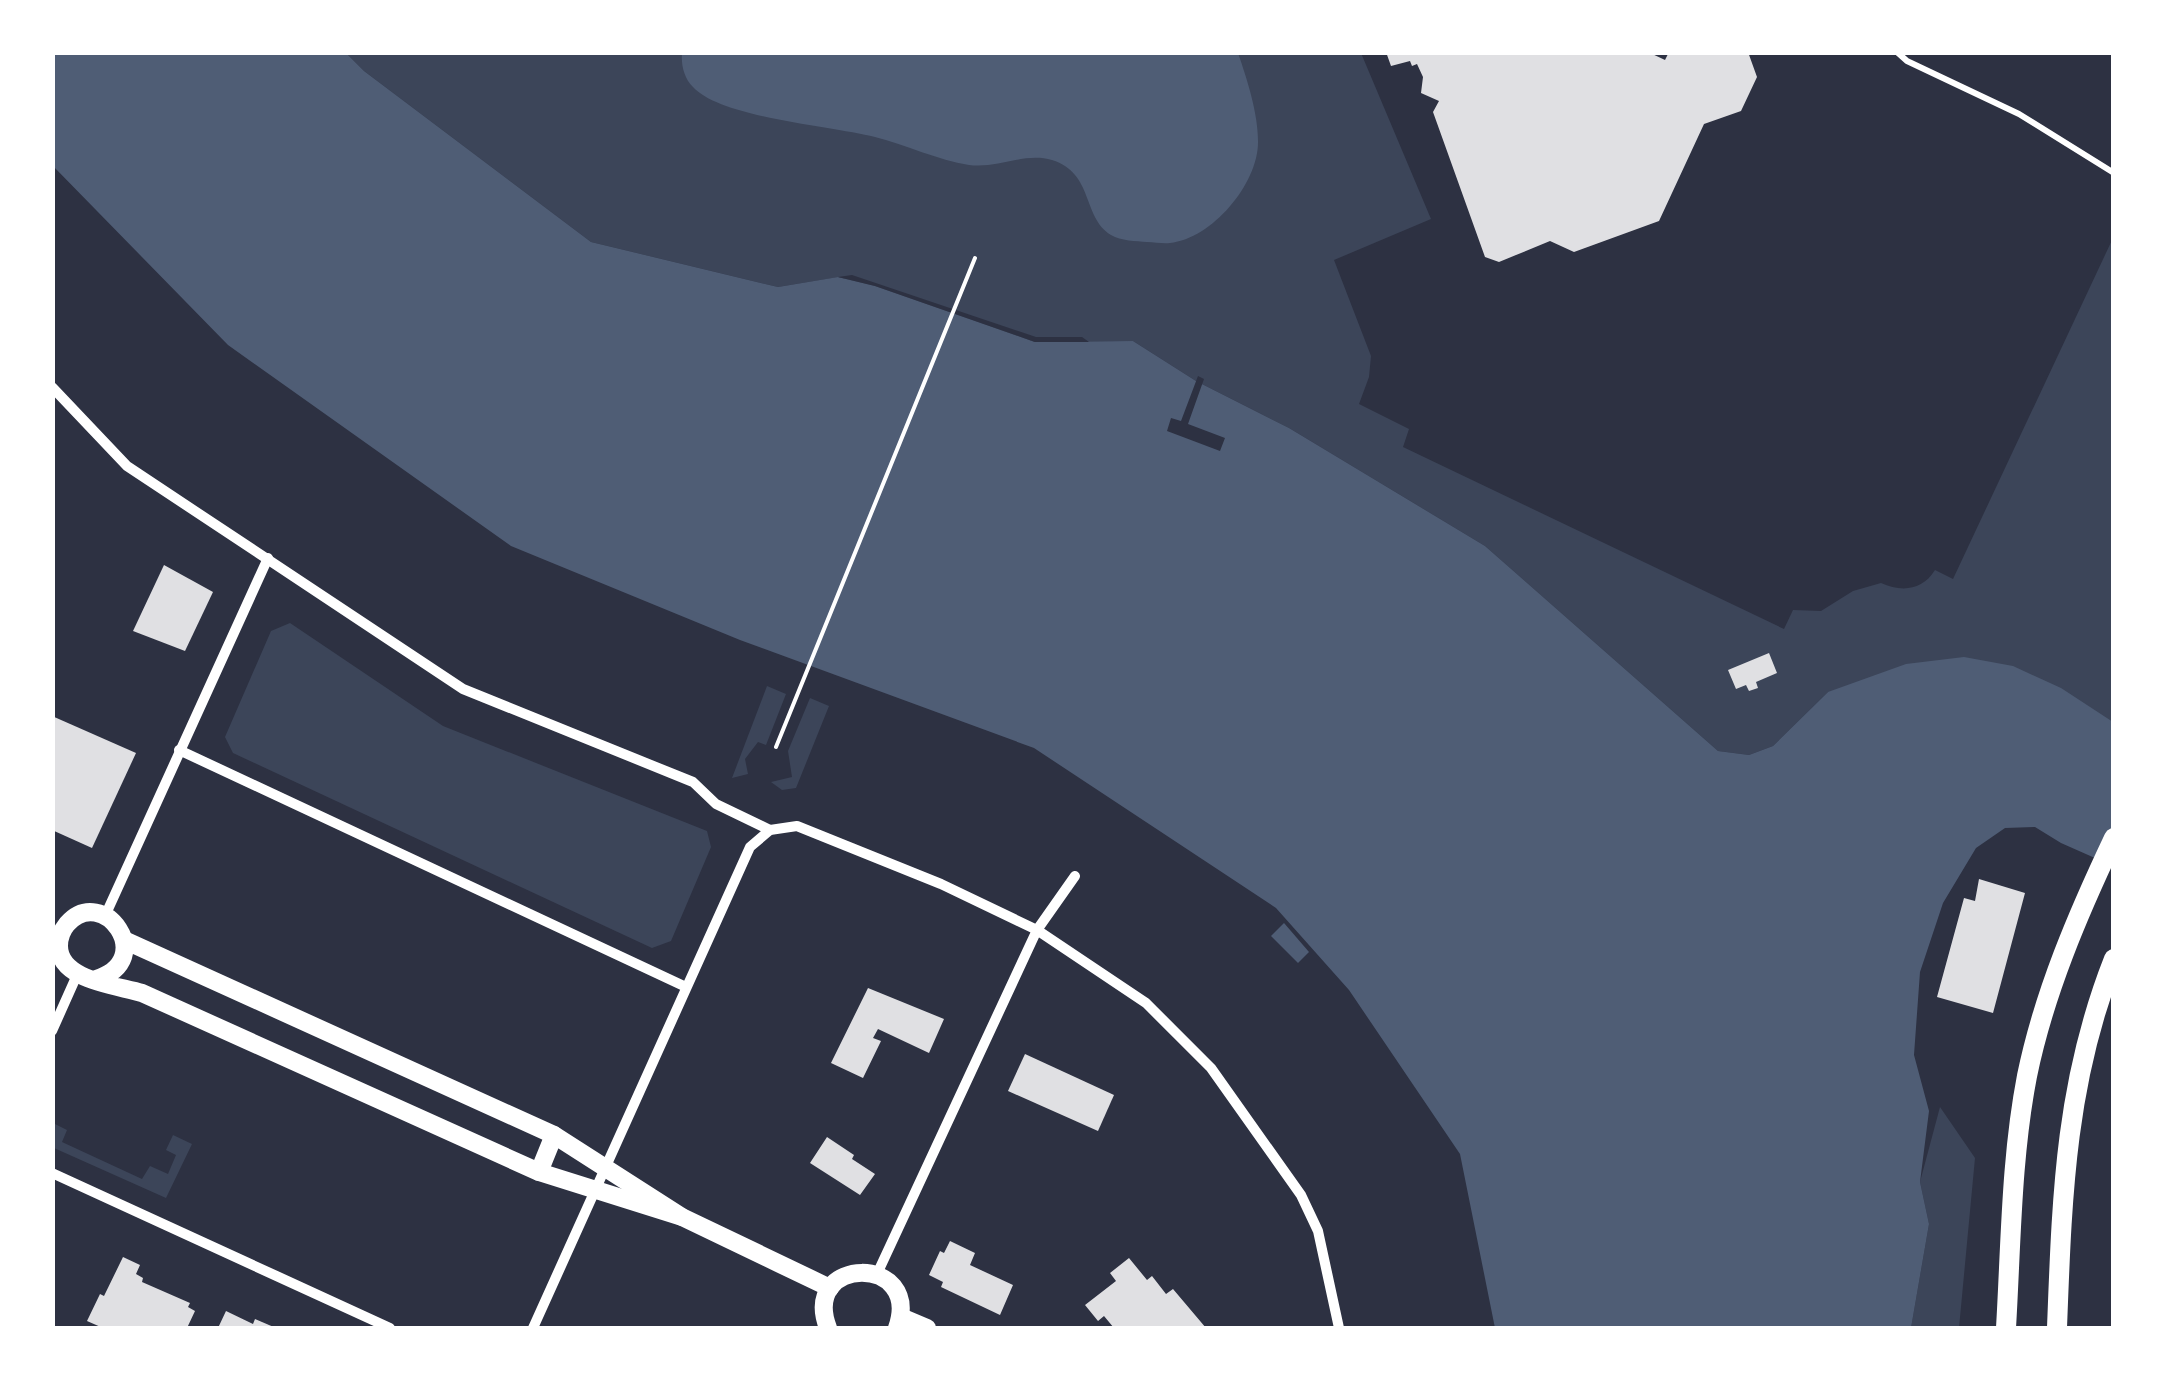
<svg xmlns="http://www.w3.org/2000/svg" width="2166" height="1381" font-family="Merriweather,serif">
	<rect width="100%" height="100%" fill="#2d3142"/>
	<g fill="#3c4559">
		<path d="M 346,53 L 1361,53 L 1431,219 L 1334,260 L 1371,356 L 1369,377 L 1359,404 L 1409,429 L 1403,447 L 1784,629 L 1793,610 L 1821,611 L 1853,591 L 1881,583 C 1901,592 1922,591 1935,570 L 1953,579 L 2113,238 L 2113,722 L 1828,692 L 1773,746 L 1749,755 L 1718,751 L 1485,546 L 1289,428 L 1196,381 L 1133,341 L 1035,342 L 839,277 L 778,287 L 591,242 L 364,71 Z"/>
		<polygon points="290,623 443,726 707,831 711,847 671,941 652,948 233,753 225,737 271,631"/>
		<polygon points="767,686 786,694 766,745 758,742 745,759 748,774 732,778"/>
		<polygon points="810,698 829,706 796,788 782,790 771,782 792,777 788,751"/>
		<polygon points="1940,1107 1975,1158 1959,1328 1911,1328 1929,1224 1920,1182"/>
		<polygon points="53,1123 67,1130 62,1142 142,1179 150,1166 168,1174 176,1155 166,1150 173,1135 192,1144 166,1198 54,1148"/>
	</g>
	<g fill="#4f5d75">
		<polygon points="53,53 346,53 364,71 591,242 778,287 838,277 875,286 1035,342 1133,341 1196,381 1289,428 1485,546 1718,751 1749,755 1773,746 1828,692 1906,664 1964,657 2013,666 2061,688 2113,722 2113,866 2061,843 2035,827 2005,828 1976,848 1943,903 1920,972 1914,1055 1929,1111 1920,1182 1929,1224 1911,1328 1495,1328 1460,1154 1349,990 1276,908 1034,748 740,640 511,546 228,345 53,166"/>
		<path d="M 682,53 L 1238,53 C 1247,79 1258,113 1258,141 C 1259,183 1212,239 1170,243 C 1163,244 1155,242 1147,242 C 1136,241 1121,241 1111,235 C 1082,217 1094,173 1052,160 C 1024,152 997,169 969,165 C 938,160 906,145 875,137 C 832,126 721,118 693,87 C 684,78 681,65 682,53 Z"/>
		<polygon points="1284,923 1309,952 1298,963 1271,936"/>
	</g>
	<g fill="#2d3142">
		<polygon points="852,275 1036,337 1082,337 1089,342 1035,342 875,286 838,277"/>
		<polygon points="1198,376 1204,379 1188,424 1225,438 1220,451 1167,431 1171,418 1181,421"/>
	</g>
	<g fill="#e0e0e3">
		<polygon points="1386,52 1648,52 1665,60 1669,52 1748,52 1757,77 1741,111 1704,124 1659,221 1574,252 1550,241 1499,262 1485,257 1433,112 1439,101 1421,93 1423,77 1417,64 1412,66 1410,61 1391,66"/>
		<polygon points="164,565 213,592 185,651 133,631"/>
		<polygon points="1769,653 1777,673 1756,682 1758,688 1749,691 1746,685 1736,689 1728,670"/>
		<polygon points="52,716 136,753 92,848 52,830"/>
		<polygon points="1979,879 2025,893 1993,1013 1937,997 1964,898 1975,901"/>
		<polygon points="868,988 944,1019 929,1053 878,1029 873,1038 881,1041 863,1078 831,1063"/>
		<polygon points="1025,1054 1114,1095 1098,1131 1008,1091"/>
		<polygon points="827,1137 854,1155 852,1159 875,1174 860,1195 810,1163"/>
		<polygon points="950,1241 975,1253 970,1265 1013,1285 1000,1315 941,1287 943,1282 929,1275 940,1251 944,1253"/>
		<polygon points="123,1257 140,1265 136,1274 143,1278 142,1282 190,1303 188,1307 195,1311 187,1328 103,1328 87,1321 100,1294 104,1296"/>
		<polygon points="1129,1258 1147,1280 1152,1276 1166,1294 1173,1289 1206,1328 1114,1328 1104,1316 1098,1321 1085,1305 1116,1281 1110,1273"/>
		<polygon points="226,1311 253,1324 255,1319 276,1328 218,1328"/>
	</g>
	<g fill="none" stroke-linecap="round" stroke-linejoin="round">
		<polyline stroke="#fff" stroke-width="4" points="776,747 975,258"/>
		<polyline stroke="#fff" stroke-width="6" points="1897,52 1907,61 2019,114 2114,173"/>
		<g stroke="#fff" stroke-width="10">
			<polyline points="52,387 127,466 463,689 693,782 716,804 770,830"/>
			<polyline points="179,750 686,987"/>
			<polyline points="105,916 268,558"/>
			<polyline points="52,1031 77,975"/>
			<polyline points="52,1173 390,1328"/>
			<polyline points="877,1274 1037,930 1075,876"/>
			<polyline points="533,1328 750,847 770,830 797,826 941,884 1037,930 1146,1003 1211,1068 1301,1195 1318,1231 1339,1328"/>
		</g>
		<g stroke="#fff" stroke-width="18">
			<polyline points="124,940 554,1135 682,1217 830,1288"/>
			<path d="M 96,979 C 159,960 103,883 67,924 C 62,930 59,939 59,946 C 59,980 115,985 142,993 L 539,1172 L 682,1217"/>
			<polyline points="539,1172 554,1135"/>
			<polyline points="901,1317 927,1328"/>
			<path d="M 828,1328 C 800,1255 923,1254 897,1328"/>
		</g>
		<g stroke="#fff" stroke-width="20">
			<path d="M 2006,1328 C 2011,1244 2011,1159 2027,1076 C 2044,993 2078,914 2114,838"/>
			<path d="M 2057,1328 C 2062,1197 2065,1083 2114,959"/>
		</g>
	</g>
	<rect width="2166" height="1381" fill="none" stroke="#ffffff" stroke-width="110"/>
</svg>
